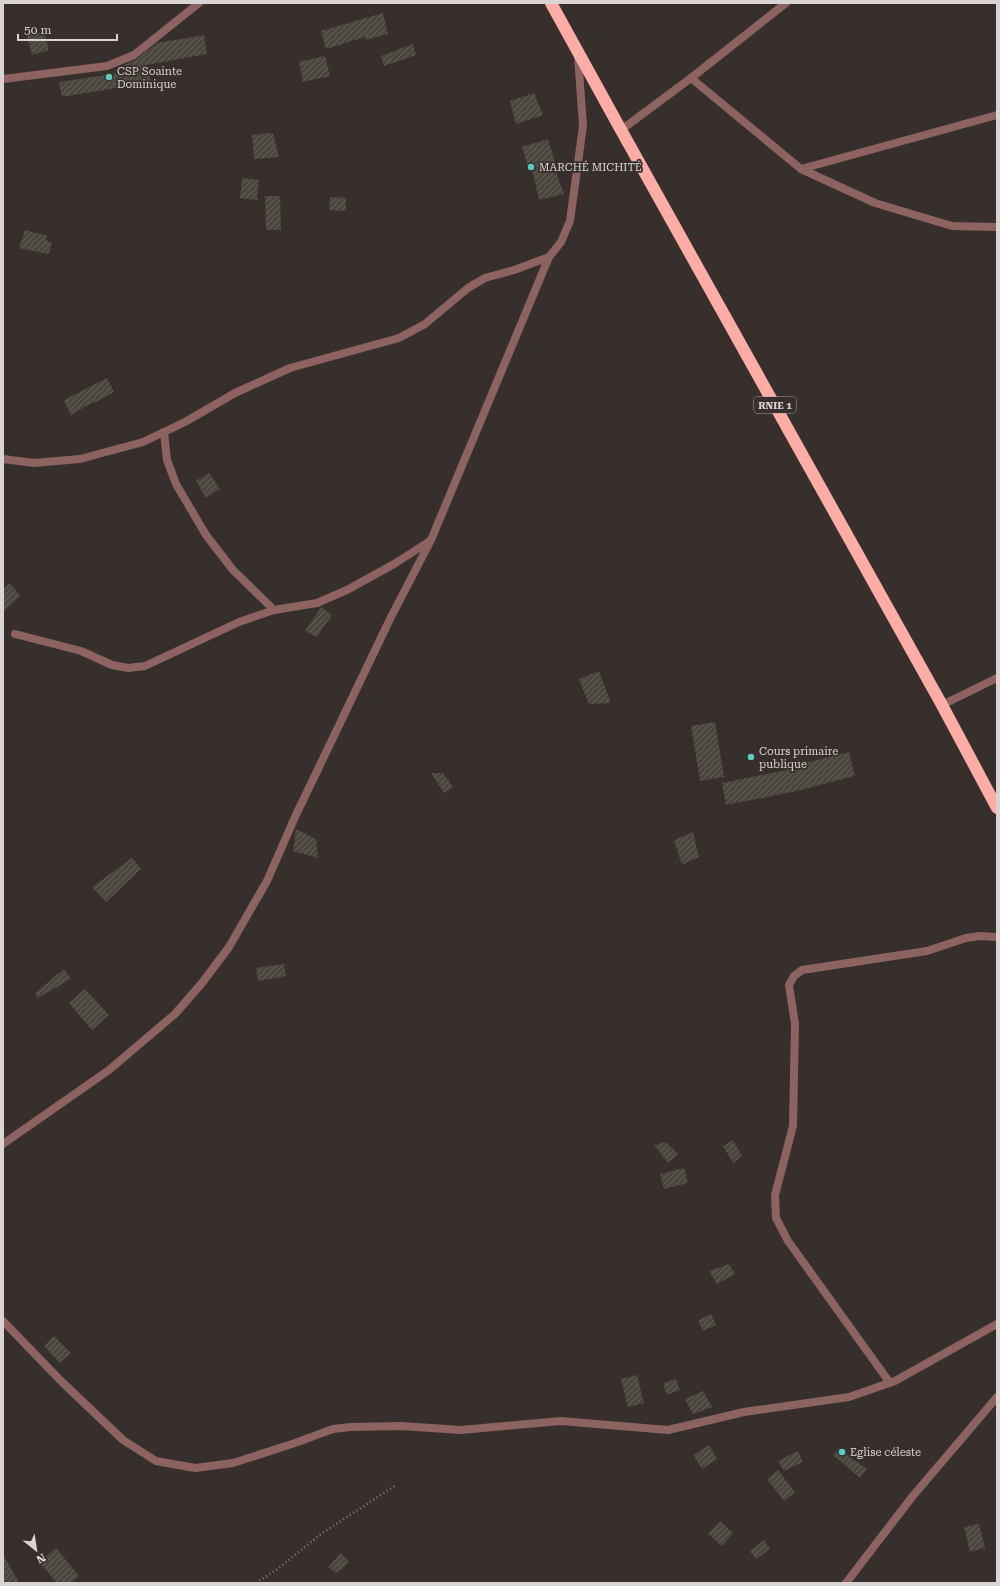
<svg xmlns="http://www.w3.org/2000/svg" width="1000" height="1586" font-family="'Roboto Serif',serif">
	<defs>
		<pattern id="building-hatch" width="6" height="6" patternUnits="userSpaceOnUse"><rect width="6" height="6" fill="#4b463f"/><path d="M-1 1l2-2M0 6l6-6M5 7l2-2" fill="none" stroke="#64605a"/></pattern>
	</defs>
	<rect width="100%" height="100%" fill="#372f2b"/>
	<g fill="url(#building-hatch)">
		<polygon points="383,13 388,34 366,40 365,37 326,49 321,31"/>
		<polygon points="44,31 49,50 32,55 27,36"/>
		<polygon points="204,35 207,54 147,65 151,82 62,97 59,82 126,72 125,65 137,59 157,43"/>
		<polygon points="413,44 416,55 384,66 381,56"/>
		<polygon points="325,56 330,76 303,82 299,62"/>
		<polygon points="534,93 543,115 516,124 510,101"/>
		<polygon points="273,133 279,157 254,159 252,135"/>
		<polygon points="548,139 555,162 553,163 564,194 539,200 532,169 529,169 522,147"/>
		<polygon points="242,178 259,180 257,200 240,198"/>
		<polygon points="265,196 280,196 281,230 266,230"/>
		<polygon points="330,197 346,198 346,211 329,210"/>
		<polygon points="25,230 48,236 46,240 52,243 49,254 19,248"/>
		<polygon points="107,378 114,392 94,403 93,402 71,415 64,400"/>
		<polygon points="209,473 220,489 206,498 196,481"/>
		<polygon points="10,583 20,596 3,612 3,589"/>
		<polygon points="321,607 332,615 317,637 305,631"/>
		<polygon points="599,671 611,703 589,704 579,679"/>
		<polygon points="715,722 724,777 700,781 691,726"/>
		<polygon points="849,752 855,776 792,792 726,805 722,783 787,770 786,768"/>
		<polygon points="431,773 443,773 453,787 444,793"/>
		<polygon points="296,829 316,839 318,858 293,851"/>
		<polygon points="693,832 699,857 682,865 674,840"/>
		<polygon points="132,858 141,869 106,902 92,887"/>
		<polygon points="284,964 286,976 258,981 256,968"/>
		<polygon points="64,969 71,979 38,998 35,993"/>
		<polygon points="85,989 109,1015 92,1030 69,1003"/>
		<polygon points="733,1140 742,1156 733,1163 723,1146"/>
		<polygon points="666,1142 678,1154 668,1163 654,1145"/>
		<polygon points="684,1168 688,1183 664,1189 660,1174"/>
		<polygon points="729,1264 735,1274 717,1284 709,1271"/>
		<polygon points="711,1314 716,1325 703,1331 698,1320"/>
		<polygon points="54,1336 71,1353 60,1363 44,1346"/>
		<polygon points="637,1375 644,1403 628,1407 621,1379"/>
		<polygon points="676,1379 680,1390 667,1395 663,1383"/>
		<polygon points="703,1391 712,1407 693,1414 685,1399"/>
		<polygon points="709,1445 717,1459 702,1469 693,1455"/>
		<polygon points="838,1449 867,1469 860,1478 833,1455"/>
		<polygon points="798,1451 803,1462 784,1471 778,1461"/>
		<polygon points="778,1470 795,1492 784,1501 767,1479"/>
		<polygon points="720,1521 733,1533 722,1546 708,1534"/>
		<polygon points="979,1524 985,1548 970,1552 964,1527"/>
		<polygon points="764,1540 770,1549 756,1559 750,1551"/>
		<polygon points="56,1548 79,1576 71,1583 57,1583 39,1562"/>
		<polygon points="341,1553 349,1562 337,1573 328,1567"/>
		<polygon points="3,1554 19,1583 3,1583"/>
	</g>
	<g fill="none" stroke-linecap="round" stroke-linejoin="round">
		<polyline stroke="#857f7b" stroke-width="2.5" stroke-dasharray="1 3" stroke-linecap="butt" points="256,1583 279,1568 321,1534 396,1485"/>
		<g stroke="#8c6360" stroke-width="8">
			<polyline points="691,78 801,169 875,203 952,226 997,227"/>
			<polyline points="3,79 107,66 134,55 199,3"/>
			<polyline points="621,130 691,78 786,3"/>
			<polyline points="801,169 997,115"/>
			<polyline points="164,432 167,460 176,484 206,535 233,570 274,610"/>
			<polyline points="3,459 34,463 80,459 143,442 185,422 235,393 290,368 399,338 425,324 468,288 485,278 514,270 549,257 561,242 570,221 583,126 578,56"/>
			<polyline points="15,634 81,651 112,665 128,668 145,666 239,622 274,610 317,603 347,590 394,564 430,541"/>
			<polyline points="942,705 997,678"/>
			<polyline points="3,1144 109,1070 175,1014 202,983 229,947 267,881 295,817 391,617 431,540 549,257"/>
			<polyline points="3,1321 61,1381 123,1440 156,1461 195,1468 233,1463 295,1443 333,1429 350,1427 401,1426 461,1430 561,1421 668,1430 744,1412 849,1397 895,1381 997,1324"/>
			<polyline points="890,1383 788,1241 776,1218 775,1195 793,1126 795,1024 789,985 794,976 802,970 927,951 966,938 980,936 997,937"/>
			<polyline points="846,1583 912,1497 997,1397"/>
		</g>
		<polyline stroke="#fdaca6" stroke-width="12" points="551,3 621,130 942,705 997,808"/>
	</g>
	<g fill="#57cec1" stroke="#372f2b" stroke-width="1.5">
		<circle cx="109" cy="77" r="4"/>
		<circle cx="531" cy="167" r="4"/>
		<circle cx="751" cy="757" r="4"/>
		<circle cx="842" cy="1452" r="4"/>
	</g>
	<g text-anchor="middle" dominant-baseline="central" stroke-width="3.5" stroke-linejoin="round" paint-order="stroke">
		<rect fill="#372f2b" stroke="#a8a29f" stroke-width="1" x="754" y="397" width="42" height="16" rx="3"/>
		<g font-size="10" font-weight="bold" fill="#d9d4d1">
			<text x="775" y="405">RNIE 1</text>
		</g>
		<g font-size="11" fill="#d9d4d1" stroke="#372f2b" text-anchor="start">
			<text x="117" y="71">CSP Soainte<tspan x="117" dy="13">Dominique</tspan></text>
			<text x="539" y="167">MARCHÉ MICHITÉ</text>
			<text x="759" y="751">Cours primaire<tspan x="759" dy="13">publique</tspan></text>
			<text x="850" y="1452">Eglise céleste</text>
		</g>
	</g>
	<rect width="1000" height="1586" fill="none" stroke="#d9d4d1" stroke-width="8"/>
	<g transform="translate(36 1550) rotate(150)" stroke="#372f2b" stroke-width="3" paint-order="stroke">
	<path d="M0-3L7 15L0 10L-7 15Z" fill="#d9d4d1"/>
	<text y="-6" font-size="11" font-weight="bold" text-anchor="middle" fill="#d9d4d1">N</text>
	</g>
	<path d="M18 34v6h99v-6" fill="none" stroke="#d9d4d1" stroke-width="2"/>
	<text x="24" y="34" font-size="12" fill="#d9d4d1" stroke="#372f2b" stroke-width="3" paint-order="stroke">50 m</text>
</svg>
